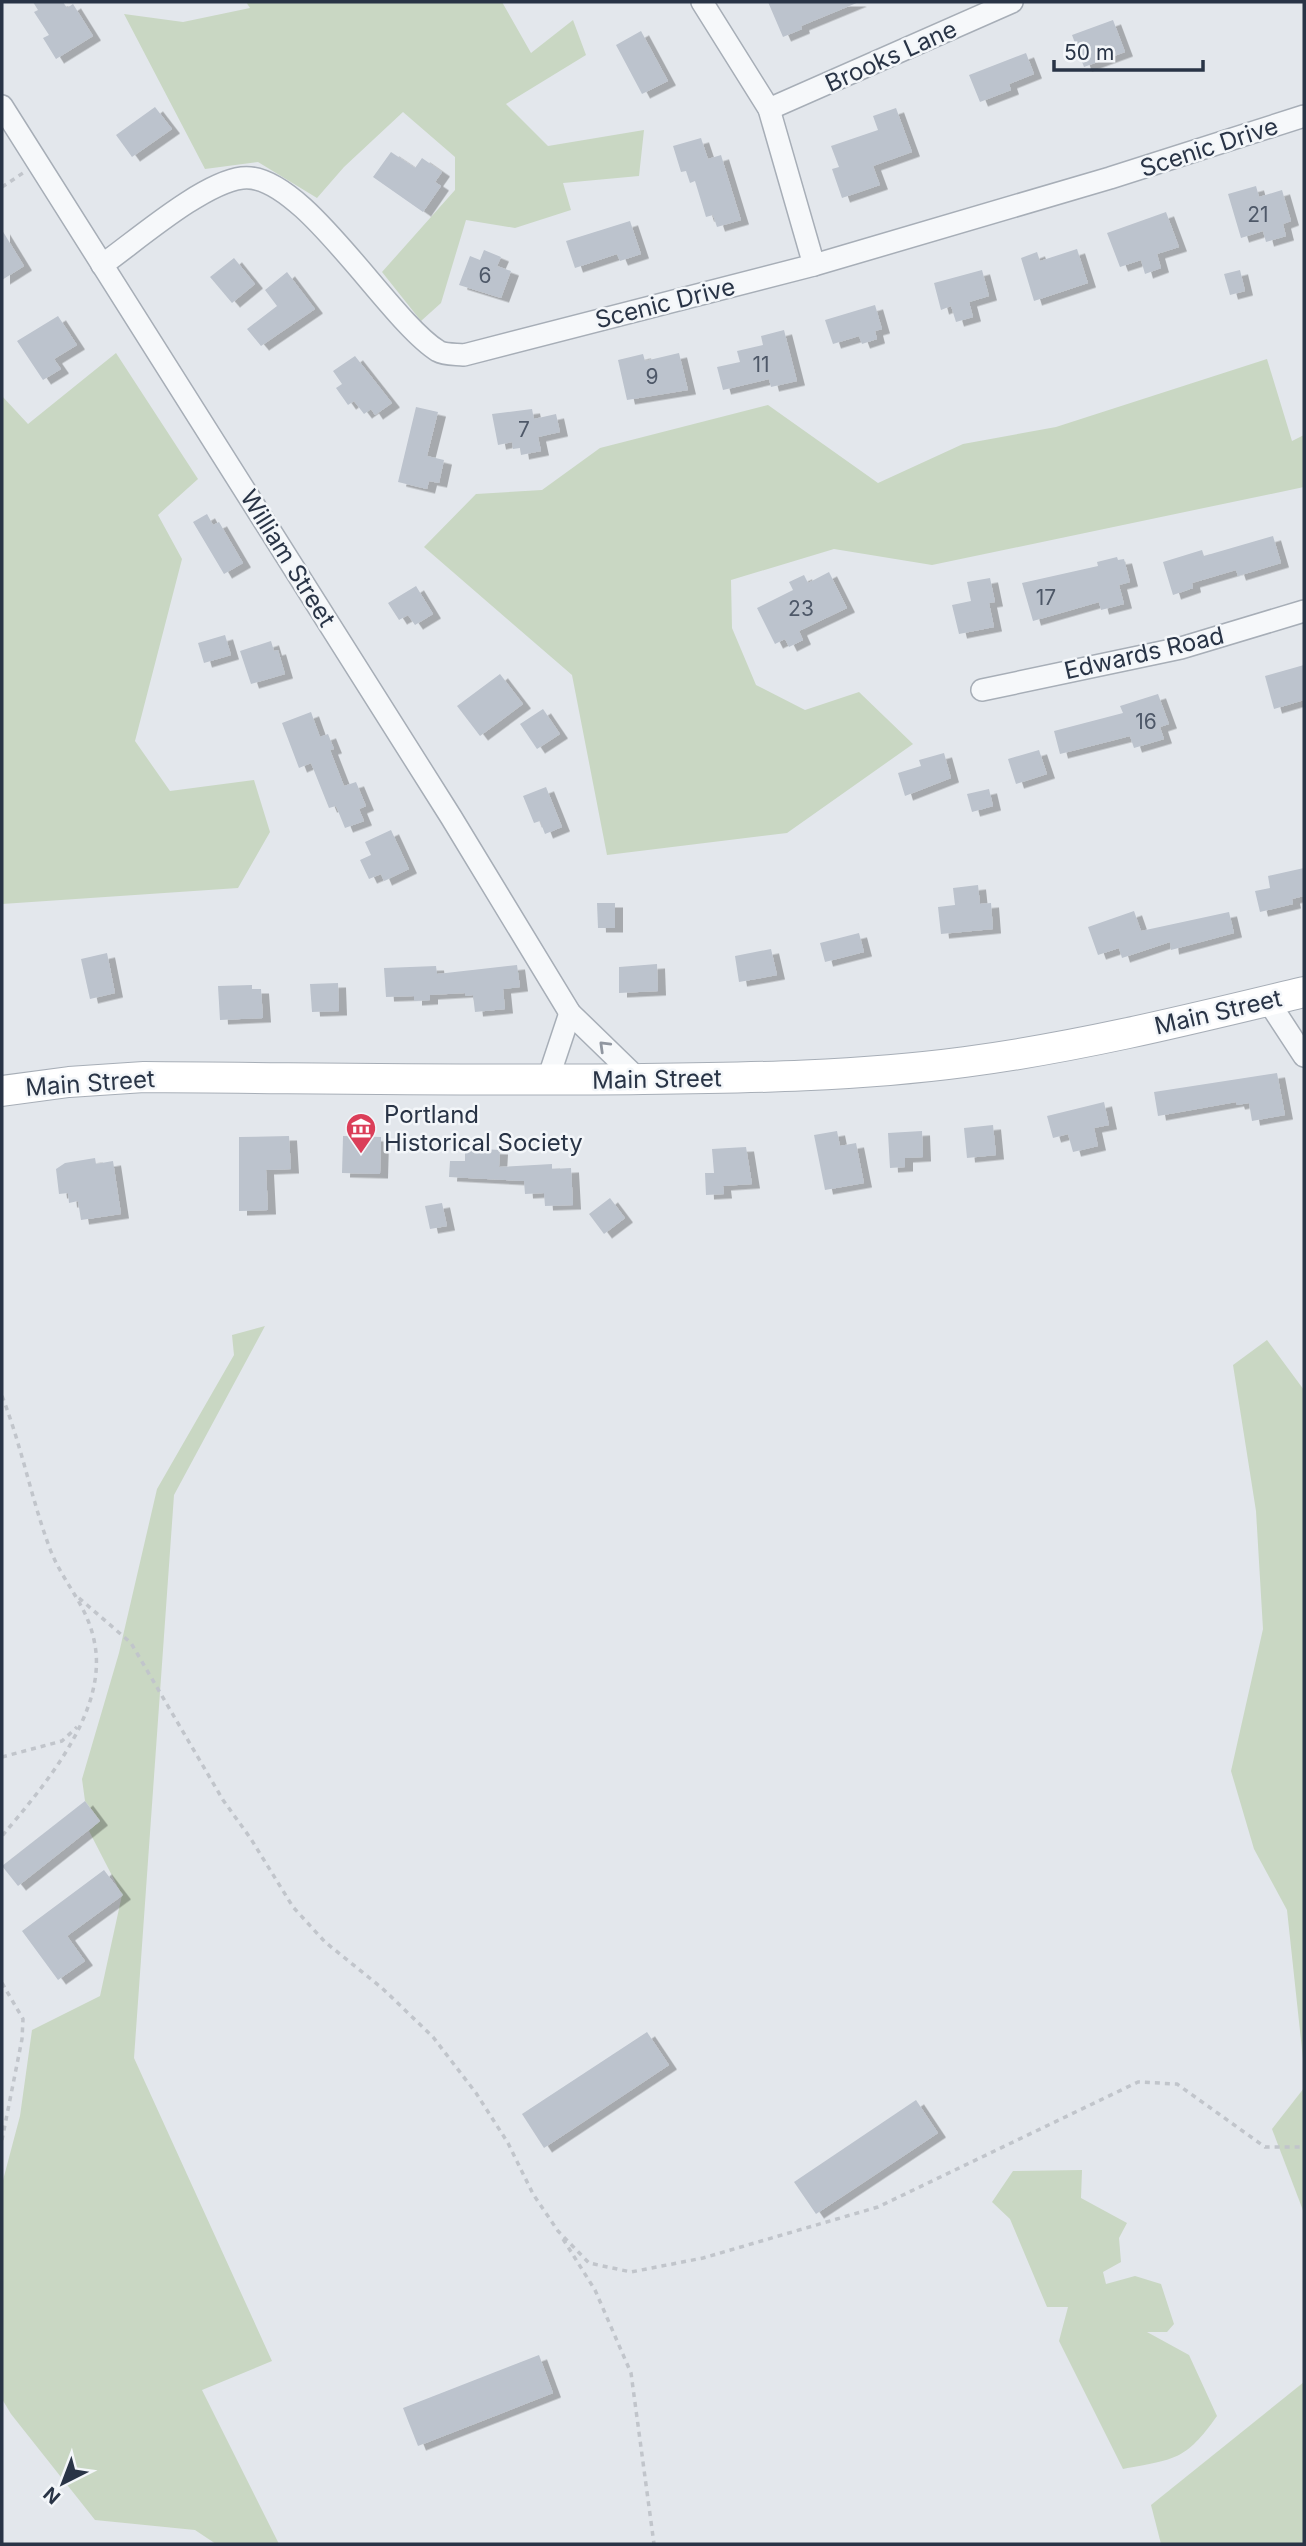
<svg xmlns="http://www.w3.org/2000/svg" width="1306" height="2546" font-family="Inter,sans-serif">
	<defs>
		<filter id="shadow"><feDropShadow dx="8" dy="4.5" stdDeviation="0" flood-color="#0004"/></filter>
	</defs>
	<rect width="100%" height="100%" fill="#e3e7ec"/>
	<g fill="#c9d7c3">
		<polygon points="246,2 502,2 531,53 573,20 586,55 506,104 548,146 644,130 639,176 563,183 571,210 515,228 466,220 441,303 421,321 382,272 455,190 455,157 403,112 344,167 317,198 258,162 205,169 124,14 183,22 250,8"/>
		<polygon points="116,353 198,479 158,515 182,559 135,741 170,791 254,780 270,832 238,888 2,904 2,396 28,424"/>
		<polygon points="1267,359 1292,441 1304,435 1304,487 932,565 834,549 731,580 732,628 756,685 805,710 859,692 913,744 787,833 607,855 572,675 424,547 476,494 542,490 600,448 768,405 878,483 963,444 1056,427"/>
		<polygon points="265,1326 174,1495 134,2058 272,2361 202,2390 279,2544 216,2544 195,2530 95,2520 11,2414 2,2399 2,2184 20,2116 32,2030 100,1996 122,1895 89,1831 100,1821 85,1801 82,1779 119,1653 157,1489 234,1355 232,1335"/>
		<polygon points="1267,1340 1304,1390 1304,2068 1287,1910 1254,1849 1231,1771 1263,1629 1256,1511 1233,1365"/>
		<polygon points="1304,2088 1304,2213 1272,2129"/>
		<path d="M 1082,2170 L 1081,2198 L 1127,2223 L 1119,2238 L 1121,2262 L 1103,2272 L 1106,2284 L 1135,2276 L 1161,2284 L 1174,2324 L 1167,2332 L 1147,2332 L 1189,2355 L 1217,2416 C 1185,2461 1175,2459 1123,2469 L 1059,2341 L 1068,2307 L 1047,2307 L 1010,2219 L 992,2202 L 1013,2171 Z"/>
		<polygon points="1304,2382 1304,2544 1161,2544 1151,2505"/>
	</g>
	<g fill="#bcc3cd" filter="url(#shadow)">
		<polygon points="33,2 63,2 67,8 73,4 93,36 56,59 43,38 49,35 34,12 38,10"/>
		<polygon points="768,2 859,2 801,26 802,29 783,37"/>
		<polygon points="1113,20 1125,52 1084,67 1072,35"/>
		<polygon points="641,31 668,81 642,94 616,45"/>
		<polygon points="1026,53 1034,74 1009,84 1011,90 980,102 969,75"/>
		<polygon points="155,107 172,129 132,157 116,135"/>
		<polygon points="896,108 912,152 873,166 880,185 842,198 832,169 839,167 831,146 878,130 873,116"/>
		<polygon points="701,138 708,159 721,155 741,220 717,227 713,215 706,217 695,181 690,183 686,171 681,172 673,146"/>
		<polygon points="391,152 415,168 422,158 442,172 435,182 441,186 423,212 373,177"/>
		<polygon points="1256,186 1259,197 1282,190 1291,221 1283,224 1286,236 1266,242 1263,231 1241,238 1228,194"/>
		<polygon points="1166,212 1179,247 1157,254 1161,268 1145,274 1141,260 1120,267 1107,233"/>
		<polygon points="630,221 641,254 620,261 617,254 575,268 566,241"/>
		<polygon points="2,230 24,266 2,280"/>
		<polygon points="1077,249 1088,283 1034,301 1021,258 1037,252 1040,261"/>
		<polygon points="484,250 501,257 497,266 511,271 501,298 459,285 470,256 480,260"/>
		<polygon points="234,258 255,284 232,303 210,277"/>
		<polygon points="982,270 989,296 969,302 973,317 956,322 951,306 941,310 934,283"/>
		<polygon points="1240,270 1245,291 1230,295 1224,274"/>
		<polygon points="287,272 315,309 261,346 247,329 277,306 265,290"/>
		<polygon points="875,305 882,329 875,331 877,339 862,344 859,336 833,344 825,320"/>
		<polygon points="58,316 77,345 54,359 61,369 43,380 17,341"/>
		<polygon points="784,330 797,381 771,387 769,379 723,390 717,367 740,362 737,351 763,345 761,336"/>
		<polygon points="679,353 688,390 627,400 618,360 643,354 645,361"/>
		<polygon points="355,356 392,403 375,415 371,409 364,414 354,401 348,405 336,388 342,384 333,371"/>
		<polygon points="416,407 438,412 427,456 444,460 439,483 429,481 427,489 398,482"/>
		<polygon points="532,409 534,419 556,414 560,432 538,437 541,451 521,455 520,448 513,449 512,442 498,445 492,414"/>
		<polygon points="207,514 213,525 219,522 243,563 224,574 193,522"/>
		<polygon points="1273,536 1281,563 1238,576 1236,570 1192,583 1193,588 1173,595 1163,562 1202,550 1204,556"/>
		<polygon points="1117,557 1118,560 1124,559 1130,582 1119,585 1124,604 1101,610 1099,602 1033,621 1022,583 1098,566 1097,562"/>
		<polygon points="829,572 847,608 799,631 803,640 789,647 785,639 775,644 757,608 793,590 789,582 804,575 808,583"/>
		<polygon points="990,578 995,602 989,603 994,627 959,634 952,605 971,601 967,582"/>
		<polygon points="416,586 433,614 415,625 408,615 399,620 388,603"/>
		<polygon points="225,635 231,655 204,663 198,643"/>
		<polygon points="271,641 274,651 278,650 285,674 251,684 240,651"/>
		<polygon points="1304,665 1304,700 1274,709 1265,676"/>
		<polygon points="500,674 523,704 480,736 457,706"/>
		<polygon points="1158,694 1169,724 1160,727 1164,739 1134,748 1130,736 1060,754 1054,731 1123,713 1120,706"/>
		<polygon points="543,709 560,734 537,749 520,724"/>
		<polygon points="311,712 320,737 328,734 334,749 330,750 344,786 356,782 366,806 359,809 364,821 345,828 336,806 329,808 311,763 299,768 282,723"/>
		<polygon points="1039,750 1047,774 1016,784 1008,759"/>
		<polygon points="944,753 951,778 905,796 898,773 921,766 919,760"/>
		<polygon points="546,787 562,827 545,834 540,821 534,823 523,796"/>
		<polygon points="989,789 993,806 972,812 967,794"/>
		<polygon points="391,830 409,869 384,881 381,874 369,879 360,860 371,855 365,842"/>
		<polygon points="1304,868 1304,896 1292,899 1293,904 1260,912 1255,891 1270,888 1268,876"/>
		<polygon points="978,885 980,904 991,903 993,929 941,934 938,907 955,905 953,888"/>
		<polygon points="597,903 615,903 615,928 598,928"/>
		<polygon points="1134,911 1141,931 1229,912 1234,933 1171,950 1170,942 1122,958 1119,948 1098,955 1088,927"/>
		<polygon points="859,933 864,952 825,962 820,943"/>
		<polygon points="771,949 777,975 739,982 735,956"/>
		<polygon points="107,953 115,993 90,999 81,959"/>
		<polygon points="657,964 658,991 619,993 619,967"/>
		<polygon points="517,965 520,987 503,989 505,1009 475,1012 473,995 466,996 465,993 430,995 430,1000 414,1001 414,996 386,997 384,968 436,966 437,974"/>
		<polygon points="338,983 339,1011 312,1012 310,984"/>
		<polygon points="252,985 252,989 261,989 263,1018 220,1020 218,986"/>
		<polygon points="1277,1073 1285,1115 1252,1121 1249,1103 1237,1105 1236,1102 1158,1116 1154,1092"/>
		<polygon points="1104,1102 1109,1125 1094,1128 1098,1146 1073,1152 1068,1134 1053,1138 1047,1116"/>
		<polygon points="993,1125 996,1155 967,1158 964,1128"/>
		<polygon points="837,1131 840,1146 856,1143 864,1183 825,1190 814,1135"/>
		<polygon points="922,1131 923,1157 905,1158 905,1167 890,1168 888,1133"/>
		<polygon points="289,1136 291,1169 266,1170 268,1210 239,1211 239,1137"/>
		<polygon points="343,1136 381,1137 380,1174 342,1173"/>
		<polygon points="746,1147 752,1184 723,1186 724,1194 706,1195 705,1173 714,1173 712,1149"/>
		<polygon points="465,1148 500,1150 499,1167 552,1164 552,1169 571,1168 573,1205 545,1206 544,1193 525,1194 524,1181 449,1177 450,1161 465,1161"/>
		<polygon points="95,1158 96,1164 113,1161 121,1214 81,1220 78,1201 69,1203 68,1193 59,1194 56,1169 65,1163"/>
		<polygon points="610,1198 625,1218 604,1234 589,1214"/>
		<polygon points="442,1203 447,1226 430,1229 425,1206"/>
		<polygon points="85,1801 100,1821 18,1886 2,1866"/>
		<polygon points="104,1870 123,1895 67,1936 85,1961 58,1980 22,1931"/>
		<polygon points="647,2032 669,2065 544,2148 522,2114"/>
		<polygon points="916,2100 938,2133 816,2214 794,2182"/>
		<polygon points="539,2355 553,2393 418,2446 403,2408"/>
	</g>
	<g fill="none" stroke-linecap="round" stroke-linejoin="round">
		<g stroke="#a7aeb7" stroke-width="24">
			<g id="street">
				<polyline points="702,2 769,109 814,265"/>
				<polyline points="2,106 451,817 570,1013 638,1079"/>
				<polyline points="769,109 1012,2"/>
				<path d="M 102,265 C 136,241 202,183 242,178 C 301,170 387,319 438,351 C 445,355 456,354 464,355 L 814,265 L 1110,178 L 1304,116"/>
				<polyline points="982,690 1181,648 1304,611"/>
				<polyline points="1268,1001 1304,1056"/>
				<polyline points="548,1079 570,1013"/>
			</g>
		</g>
		<g stroke="#a7aeb7" stroke-width="32">
			<path id="secondary" d="M 2,1091 L 69,1082 L 144,1077 C 311,1078 477,1081 643,1079 C 751,1078 859,1076 965,1062 C 1079,1047 1192,1019 1304,992"/>
		</g>
		<g stroke="#c1c5cb" stroke-width="3.5" stroke-dasharray="5 5" stroke-linecap="butt">
			<polyline points="2,187 23,173"/>
			<path d="M 2,1396 C 22,1447 31,1498 50,1549 C 62,1581 87,1605 94,1640 C 110,1710 44,1786 2,1836"/>
			<polyline points="79,1598 131,1643 223,1800 251,1839 293,1907 325,1942 382,1988 433,2037 476,2093 508,2143 533,2194 558,2231 589,2263 631,2272 703,2258 878,2207 1138,2082 1177,2084 1265,2147 1304,2147"/>
			<polyline points="2,1757 62,1741 77,1727"/>
			<polyline points="2,1983 23,2019 22,2039 2,2140"/>
			<polyline points="563,2239 595,2290 631,2373 654,2544"/>
		</g>
		<use href="#street" stroke="#f6f8fa" stroke-width="21"/>
		<use href="#secondary" stroke="#fff" stroke-width="30"/>
	</g>
	<defs><path id="oneway-chevron" d="M-2-3.5L2.5 0L-2 3.5" fill="none" stroke-width="1.6" stroke-linecap="round" stroke-linejoin="round" transform="scale(1.75)"/></defs>
	<use stroke="#9096a0" href="#oneway-chevron" transform="translate(604 1046) rotate(-136)"/>
	<defs>
		<g id="museum-pin" transform="scale(1.575)"><path d="M0 17L-7.5 6A9.5 9.5 0 1 1 7.5 6Z" fill="#db3e59" stroke="#f3f6f9"/><path d="M0-6L6-3V-2H-6V-3ZM-5-1h2V3h-2ZM-1-1h2V3h-2ZM3-1h2V3H3ZM-6 4H6V6H-6Z" fill="#fff"/></g>
	</defs>
	<g fill-rule="evenodd">
		<use href="#museum-pin" x="361" y="1128"/>
	</g>
	<g text-anchor="middle" dominant-baseline="central" stroke-width="5" stroke-linejoin="round" paint-order="stroke">
		<g font-size="21" fill="#4e5868">
			<text x="1258" y="214">21</text>
			<text x="485" y="275">6</text>
			<text x="761" y="364">11</text>
			<text x="652" y="376">9</text>
			<text x="524" y="429">7</text>
			<text x="1046" y="597">17</text>
			<text x="801" y="608">23</text>
			<text x="1146" y="721">16</text>
		</g>
		<g font-size="24" fill="#293446" stroke="#f3f6f9">
			<text transform="translate(891 56) rotate(-24)">Brooks Lane</text>
			<text transform="translate(1209 147) rotate(-18)">Scenic Drive</text>
			<text transform="translate(665 303) rotate(-14)">Scenic Drive</text>
			<text transform="translate(288 558) rotate(58)">William Street</text>
			<text transform="translate(1144 653) rotate(-13)">Edwards Road</text>
			<text transform="translate(1218 1012) rotate(-13)">Main Street</text>
			<text transform="translate(657 1079) rotate(-1)">Main Street</text>
			<text transform="translate(90 1083) rotate(-4)">Main Street</text>
		</g>
		<g font-size="24" fill="#293446" stroke="#f3f6f9" text-anchor="start">
			<text x="384" y="1114">Portland<tspan x="384" dy="28">Historical Society</tspan></text>
		</g>
	</g>
	<rect width="1306" height="2546" fill="none" stroke="#293446" stroke-width="7"/>
	<g transform="translate(63 2483) rotate(222)" stroke="#f3f6f9" stroke-width="5" paint-order="stroke">
	<path d="M0-5L12 26L0 18L-12 26Z" fill="#293446"/>
	<text y="-10" font-size="19" font-weight="bold" text-anchor="middle" fill="#293446">N</text>
	</g>
	<path d="M1054 60v10h149v-10" fill="none" stroke="#293446" stroke-width="3.5"/>
	<text x="1064" y="60" font-size="21" fill="#293446" stroke="#f3f6f9" stroke-width="5" paint-order="stroke">50 m</text>
</svg>
